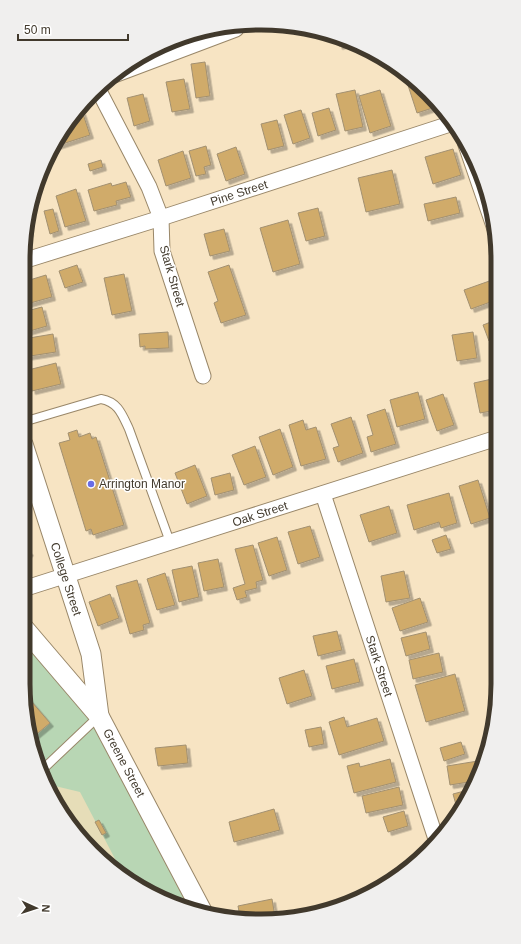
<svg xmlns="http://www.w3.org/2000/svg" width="521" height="944" font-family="Helvetica,sans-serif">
	<defs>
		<filter id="shadow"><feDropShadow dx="3.5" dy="3.5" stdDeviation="0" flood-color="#0004"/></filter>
	</defs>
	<rect width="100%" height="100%" fill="#f7e4c3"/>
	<polygon fill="#b8d6b4" points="23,627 99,716 199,913 129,881 72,828 36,760 23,683"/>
	<polygon fill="#e6ddb8" points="55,786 80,792 124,876 97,852 91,841 89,840 87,842 72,828 51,789"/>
	<g fill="#d0ab6a" stroke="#a29071" filter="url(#shadow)">
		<polygon points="338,41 346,44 339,46"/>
		<polygon points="205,62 210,96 196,98 191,64"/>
		<polygon points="407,75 417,82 439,106 417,113 405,76"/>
		<polygon points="184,79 190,109 172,112 166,82"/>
		<polygon points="355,90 363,127 345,131 336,94"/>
		<polygon points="380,90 391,126 370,133 359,96"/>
		<polygon points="143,94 150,121 134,126 127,98"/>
		<polygon points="329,108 336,130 318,136 312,113"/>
		<polygon points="301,110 310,138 293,144 284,115"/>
		<polygon points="82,111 90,135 53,147 55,142"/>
		<polygon points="277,120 284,146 268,150 261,124"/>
		<polygon points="206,146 211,165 204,167 206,174 196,176 189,151"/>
		<polygon points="236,147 245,174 226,181 217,154"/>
		<polygon points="453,149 461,175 433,184 425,157"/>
		<polygon points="183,151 191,178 166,186 158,160"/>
		<polygon points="101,160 103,167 90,171 88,164"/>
		<polygon points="392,170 400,204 366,212 358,178"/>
		<polygon points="126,182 131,197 116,201 117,205 94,211 88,190 111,183 112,186"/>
		<polygon points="76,189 86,221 65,227 56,196"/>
		<polygon points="456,197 460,213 428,221 424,204"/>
		<polygon points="318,208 325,236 306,241 298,213"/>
		<polygon points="53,209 59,231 50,234 44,211"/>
		<polygon points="288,220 300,264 273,272 260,228"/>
		<polygon points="27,223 30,233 25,234"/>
		<polygon points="224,229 230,251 210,256 204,234"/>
		<polygon points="77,265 83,282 65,288 59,271"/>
		<polygon points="229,265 246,315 221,323 214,303 218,301 208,272"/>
		<polygon points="124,274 132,311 112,315 104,278"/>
		<polygon points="46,275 52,297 23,305 23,282"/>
		<polygon points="495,279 496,283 496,300 471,309 464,290"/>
		<polygon points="42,307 47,326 23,333 23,312"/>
		<polygon points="496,320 496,339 489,341 483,325"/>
		<polygon points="168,332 169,348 145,349 145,346 140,347 139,334"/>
		<polygon points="473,332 477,358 457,361 452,335"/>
		<polygon points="53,334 56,352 24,357 23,339"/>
		<polygon points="56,363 61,384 32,391 28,370"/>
		<polygon points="492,379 497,403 497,410 480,413 474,383"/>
		<polygon points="418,392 425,419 397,427 390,400"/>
		<polygon points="443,394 454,425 437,431 426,400"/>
		<polygon points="385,409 396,444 371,452 367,437 373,435 367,415"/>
		<polygon points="351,417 363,453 338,462 333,448 339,446 331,424"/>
		<polygon points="303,420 306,430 316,427 326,459 301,466 289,425"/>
		<polygon points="280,429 293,467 273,475 259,437"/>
		<polygon points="77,430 79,437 90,433 92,439 96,437 124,525 93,535 91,529 86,531 59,443 70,440 68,433"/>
		<polygon points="255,446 266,477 244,485 232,455"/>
		<polygon points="195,465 207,496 187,504 175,473"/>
		<polygon points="230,473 234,490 215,495 211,478"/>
		<polygon points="478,480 490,518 471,524 459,486"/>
		<polygon points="449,493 457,523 441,528 439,522 414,530 407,505"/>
		<polygon points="389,506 397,533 369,542 360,515"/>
		<polygon points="310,526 320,557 298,564 288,532"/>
		<polygon points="446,535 451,549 437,553 432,540"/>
		<polygon points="277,537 287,570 269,576 258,543"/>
		<polygon points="253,545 263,580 256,582 257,588 245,591 247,597 237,600 233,588 245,584 235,549"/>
		<polygon points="23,547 30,552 23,560"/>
		<polygon points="218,559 224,587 204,591 198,563"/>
		<polygon points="192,566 199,597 179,602 172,570"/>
		<polygon points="404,571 410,598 386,602 381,576"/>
		<polygon points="165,573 175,605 157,610 147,579"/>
		<polygon points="137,580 150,623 143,625 144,630 130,634 116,586"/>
		<polygon points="110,594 119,618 98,626 89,602"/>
		<polygon points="420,598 428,622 400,631 392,608"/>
		<polygon points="337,631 342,650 318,656 313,636"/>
		<polygon points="426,632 430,649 406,656 401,638"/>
		<polygon points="439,653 443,672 413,679 409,660"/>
		<polygon points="354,659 360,682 332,689 326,666"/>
		<polygon points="304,670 312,696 287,704 279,678"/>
		<polygon points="455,674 465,711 426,722 415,685"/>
		<polygon points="25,694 50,723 32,738"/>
		<polygon points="344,717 347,727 377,718 384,741 339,755 329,722"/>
		<polygon points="321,727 324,744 309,747 305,730"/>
		<polygon points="461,742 465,754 444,761 440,748"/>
		<polygon points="186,745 188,763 158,766 155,748"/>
		<polygon points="390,759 396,782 354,793 347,766 359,763 360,767"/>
		<polygon points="478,761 479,771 475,781 450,785 447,766"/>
		<polygon points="399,787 403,805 366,813 362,796"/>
		<polygon points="472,789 466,802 458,812 453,794"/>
		<polygon points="274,809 280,830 234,842 229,822"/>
		<polygon points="404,811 408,826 388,832 383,817"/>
		<polygon points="99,820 106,833 102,835 95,822"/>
		<polygon points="272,899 275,917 263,919 240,917 238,906"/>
	</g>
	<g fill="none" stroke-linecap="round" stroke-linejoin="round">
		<g stroke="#998769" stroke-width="10">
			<g id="service">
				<path d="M 23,422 L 101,399 C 118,402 122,414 129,429 L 170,542"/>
				<polyline points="41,771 99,716"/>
			</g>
		</g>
		<g stroke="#998769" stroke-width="17">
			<g id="minor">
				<polyline points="114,75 236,29"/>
				<polyline points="99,91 149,187 161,218 162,251 203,376"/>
				<polyline points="465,142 496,232"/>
				<polyline points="23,261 161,218 453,123"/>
				<polyline points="323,494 436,839"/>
				<polyline points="23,589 497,438"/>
			</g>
		</g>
		<g stroke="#998769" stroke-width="21">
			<g id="tertiary">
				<polyline points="23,444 91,654 99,716"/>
				<polyline points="23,627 99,716 203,913"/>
			</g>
		</g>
		<use href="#service" stroke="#fff" stroke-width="8"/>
		<use href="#minor" stroke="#fff" stroke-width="15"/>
		<use href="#tertiary" stroke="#fff" stroke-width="19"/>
	</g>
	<circle fill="#696de7" stroke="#fff" stroke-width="1.5" cx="91" cy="484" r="4"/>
	<g text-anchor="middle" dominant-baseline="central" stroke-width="3" stroke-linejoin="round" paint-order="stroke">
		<g font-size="12" fill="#41392c" stroke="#fff">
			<text transform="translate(239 193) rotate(-18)">Pine Street</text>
			<text transform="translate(172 276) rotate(74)">Stark Street</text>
			<text transform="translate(260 514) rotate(-18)">Oak Street</text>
			<text transform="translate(66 579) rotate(72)">College Street</text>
			<text transform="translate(379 666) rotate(72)">Stark Street</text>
			<text transform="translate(124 763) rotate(62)">Greene Street</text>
		</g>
		<g font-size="12" fill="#41392c" stroke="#fff" text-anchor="start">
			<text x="99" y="484">Arrington Manor</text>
		</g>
	</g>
	<path d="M0 0H521V944H0ZM260 30H261A230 230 0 0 1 491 260V684A230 230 0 0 1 261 914H260A230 230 0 0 1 30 684V260A230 230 0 0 1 260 30Z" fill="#f0efee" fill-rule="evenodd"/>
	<path fill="none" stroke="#41392c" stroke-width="5" d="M260 30H261A230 230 0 0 1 491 260V684A230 230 0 0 1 261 914H260A230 230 0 0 1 30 684V260A230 230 0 0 1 260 30Z"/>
	<g transform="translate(36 908) rotate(93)" stroke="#ffffff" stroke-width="3" paint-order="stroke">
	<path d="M0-3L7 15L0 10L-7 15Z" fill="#41392c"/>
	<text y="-6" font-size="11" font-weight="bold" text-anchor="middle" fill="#41392c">N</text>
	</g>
	<path d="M18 34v6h110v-6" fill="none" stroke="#41392c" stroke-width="2"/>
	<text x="24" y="34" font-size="12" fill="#41392c" stroke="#ffffff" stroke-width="3" paint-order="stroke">50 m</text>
</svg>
